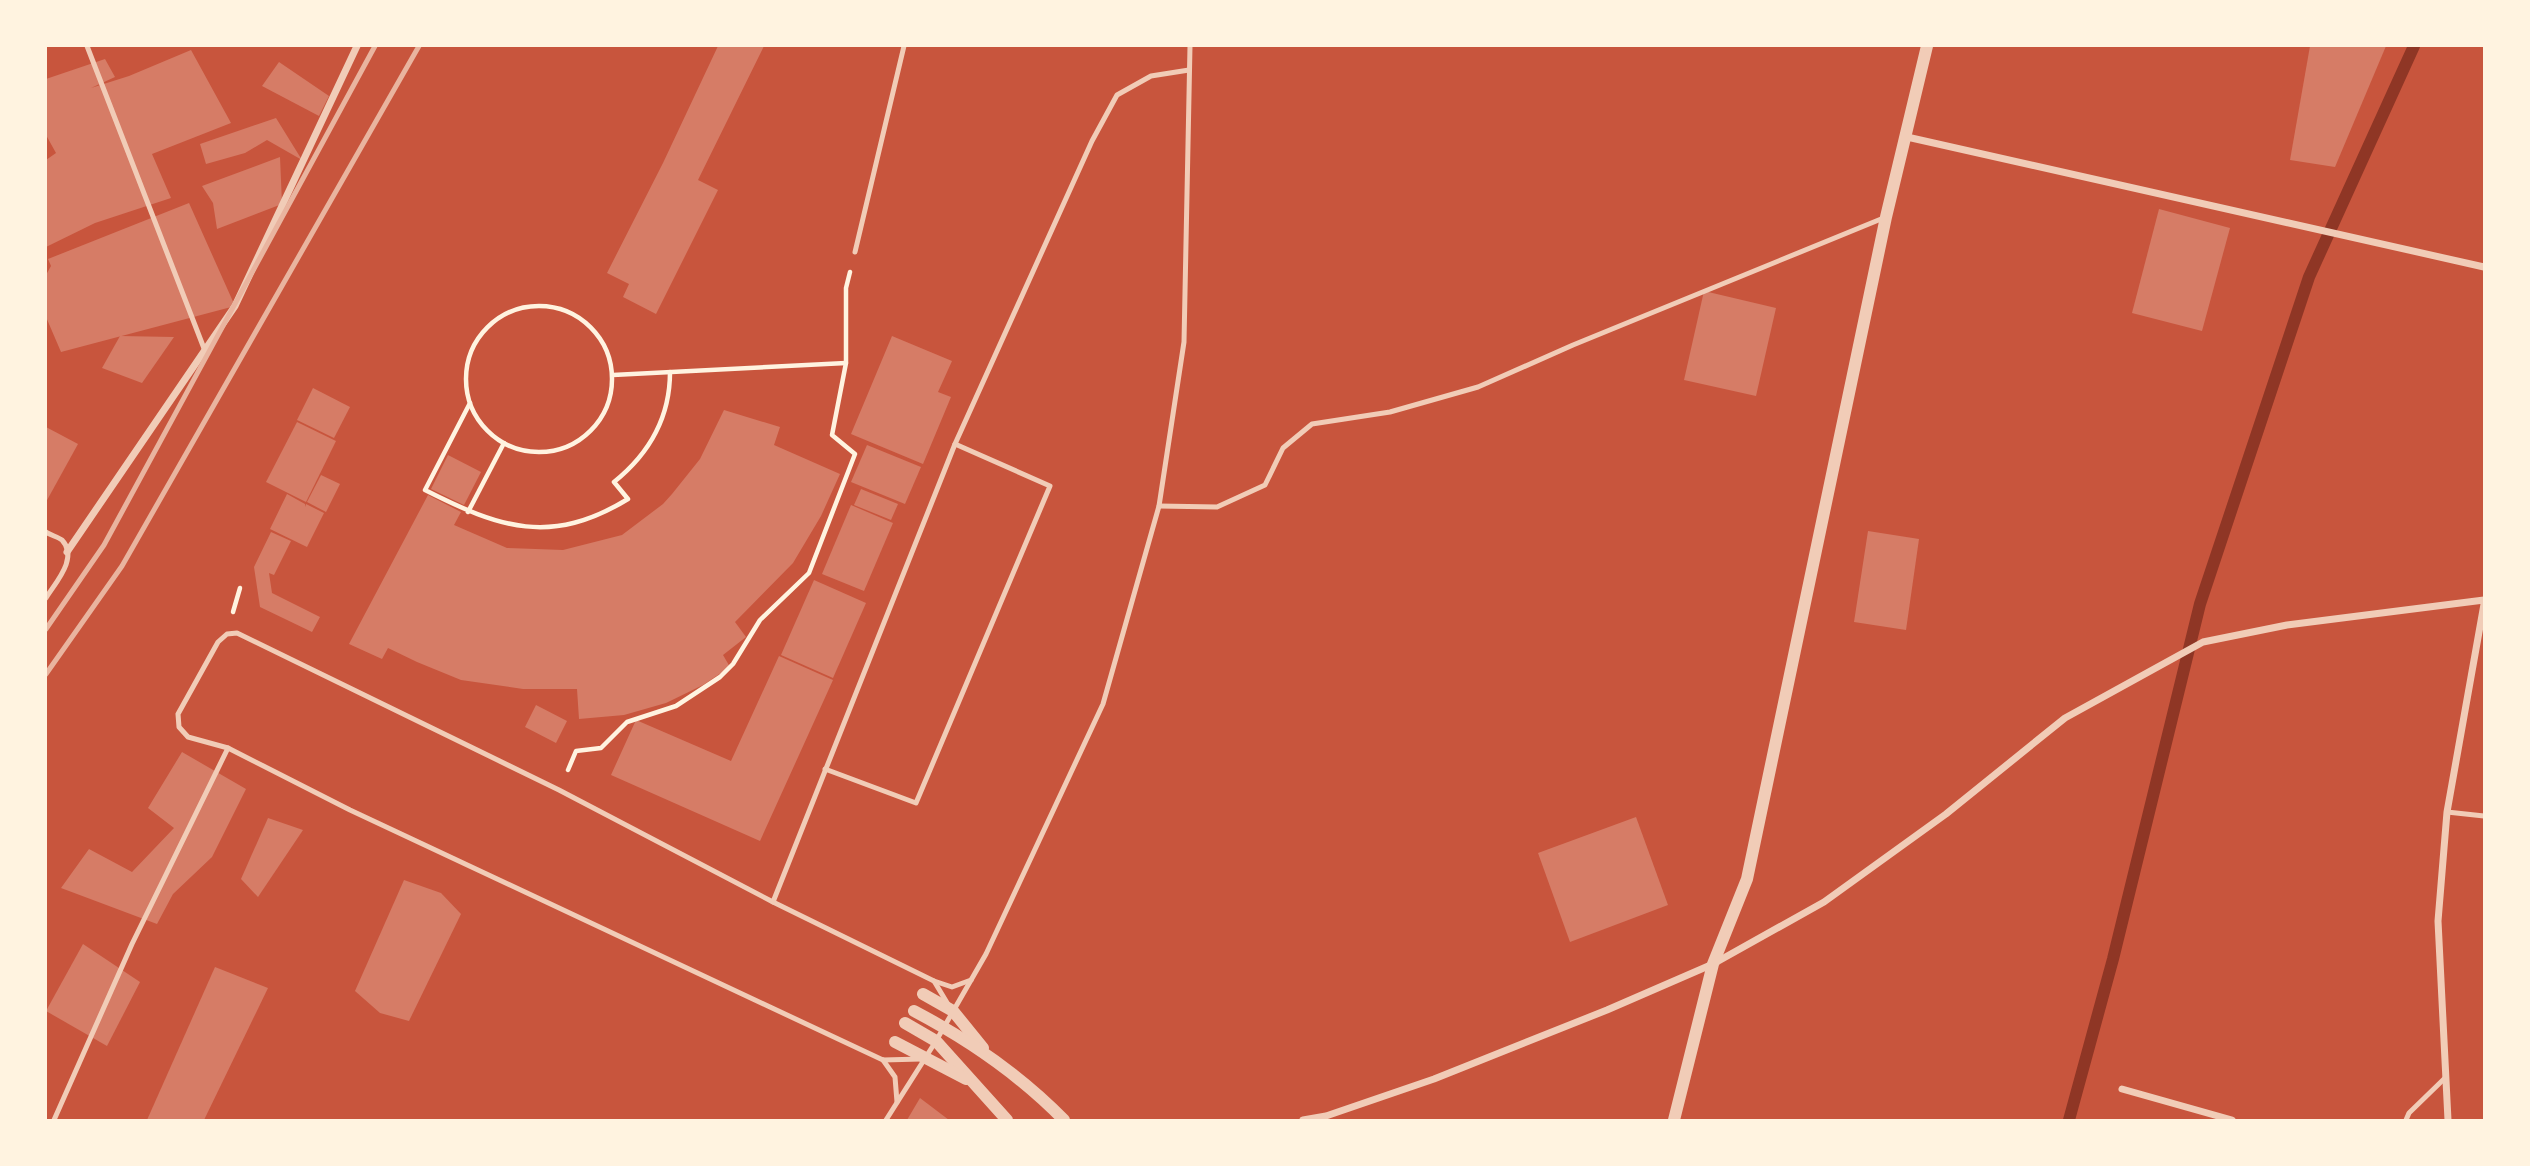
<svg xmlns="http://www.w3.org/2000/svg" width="2530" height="1166" font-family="Commissioner,sans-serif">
	<rect width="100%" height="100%" fill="#c8553d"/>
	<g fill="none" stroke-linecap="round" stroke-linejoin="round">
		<polyline stroke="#8f3625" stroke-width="12" points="2069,1120 2113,959 2200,604 2309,277 2414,46"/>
	</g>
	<g fill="#d67c66">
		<polygon points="718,46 764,46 698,180 718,190 656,314 623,297 629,284 607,273 663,163"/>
		<polygon points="2310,46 2386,46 2335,167 2290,160"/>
		<polygon points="191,50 231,123 152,154 171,198 95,223 46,247 46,160 56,153 46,135 46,79 105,59 115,77 91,88 129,76"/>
		<polygon points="279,62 329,96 319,116 262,86"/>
		<polygon points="276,118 302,160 267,140 245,153 206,164 200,144"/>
		<polygon points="280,157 282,204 217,229 213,203 202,186"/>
		<polygon points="189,203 235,306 61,352 46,317 46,275 51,266 48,259"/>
		<polygon points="2159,209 2230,228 2202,331 2132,313"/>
		<polygon points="1704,291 1776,308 1756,396 1684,380"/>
		<polygon points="120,336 174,337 142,383 102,368"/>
		<polygon points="892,336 952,361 938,392 951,397 923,464 851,434"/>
		<polygon points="313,388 350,407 334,438 297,420"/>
		<polygon points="724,410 780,427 774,445 840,474 821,516 793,563 735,622 746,637 723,655 730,667 703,685 666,703 624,715 579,719 577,689 523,689 461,680 417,662 388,648 382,659 349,644 428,495 461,512 454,525 507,548 563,550 622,535 663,504 672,494 700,459"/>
		<polygon points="297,422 336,441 306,502 266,482"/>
		<polygon points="46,427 78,444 46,502"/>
		<polygon points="867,445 921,467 905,504 851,482"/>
		<polygon points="448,455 481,472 464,505 431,489"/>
		<polygon points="321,475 340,484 326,512 307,502"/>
		<polygon points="861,489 898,504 891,520 854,505"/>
		<polygon points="287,494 305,504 305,507 306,504 324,513 307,547 270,529"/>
		<polygon points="851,505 893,523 864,591 822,574"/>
		<polygon points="1868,531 1919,539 1906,630 1854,622"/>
		<polygon points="271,532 291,541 274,575 269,573 272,593 320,617 312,632 260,607 254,567"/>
		<polygon points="814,580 866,603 833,678 781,655"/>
		<polygon points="779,656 833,680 760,841 611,775 636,720 731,761"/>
		<polygon points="536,705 567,721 556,743 525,727"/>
		<polygon points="182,752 246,789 212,857 173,894 157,924 61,888 89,849 132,872 174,828 148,808"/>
		<polygon points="1636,817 1668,905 1570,942 1538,853"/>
		<polygon points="268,818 303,830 258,897 241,879"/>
		<polygon points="404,880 441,893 461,914 409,1021 380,1013 355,991"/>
		<polygon points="83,944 140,982 107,1046 46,1011"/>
		<polygon points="215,967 268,988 204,1120 147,1120"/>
		<polygon points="920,1098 949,1120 907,1120"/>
	</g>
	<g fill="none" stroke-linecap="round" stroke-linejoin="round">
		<g stroke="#fff3e0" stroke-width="4.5">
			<circle cx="539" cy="379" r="73"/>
			<polyline points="613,375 846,363"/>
			<path d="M 470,403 L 425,490 C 500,528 551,546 628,499 L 614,482 C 650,453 670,418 670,372"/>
			<polyline points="468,512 504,443"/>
			<polyline points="233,612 240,588"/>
			<polyline points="568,770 576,751 601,748 627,722 676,706 720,677 733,664 760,620 809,573 855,454 832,435 846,363 846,288 850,272"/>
		</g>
		<g stroke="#f1ccb7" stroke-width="5">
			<polyline points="87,46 205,351"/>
			<polyline points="855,252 904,46"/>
			<polyline points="1159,506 1217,507 1265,485 1283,448 1312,424 1390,412 1478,387 1573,345 1886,217"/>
			<path d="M 46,532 C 50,535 58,537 62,540 C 79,558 55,583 46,598"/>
			<polyline points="825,769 916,803 1050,486 955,444"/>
			<polyline points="2447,812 2484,816"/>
			<polyline points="773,902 955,444 1092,141 1117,95 1151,76 1189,70"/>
			<polyline points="934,981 952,987 971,980"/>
			<polyline points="921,1059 883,1060 350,810 228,748 188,737 179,727 178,714 218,642 227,634 237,633 559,790 773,902 934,981 949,1006"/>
			<polyline points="883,1060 895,1077 897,1102"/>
			<polyline points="54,1120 132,944 228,748"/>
			<polyline points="886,1120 936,1041 986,954 1103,704 1159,506 1184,342 1190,46"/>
			<polyline points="2406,1120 2409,1113 2445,1078"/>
		</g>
		<g stroke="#f1ccb7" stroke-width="7">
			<polyline points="1907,137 2484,267"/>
			<polyline points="67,552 235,306 357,46"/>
			<polyline points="2122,1089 2232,1120"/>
			<polyline points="1303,1120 1326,1116 1434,1079 1607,1010 1713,964 1824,902 1946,814 2065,718 2203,642 2287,625 2484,600"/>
			<polyline points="2448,1120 2438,921 2447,812 2484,604"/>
		</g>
		<g stroke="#f1ccb7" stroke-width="12">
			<polyline points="923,994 953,1011 983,1048"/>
			<path d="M 914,1011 C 969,1040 1021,1076 1064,1120"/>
			<polyline points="905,1023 936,1041 1007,1120"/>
			<polyline points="895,1042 966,1079"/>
			<polyline points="1674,1120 1713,964 1747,879 1886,217 1927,46"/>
		</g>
		<g stroke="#e9b49f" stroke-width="5">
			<polyline points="46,629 104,545 375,46"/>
			<polyline points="46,674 122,566 419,46"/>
		</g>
	</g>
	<rect width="2530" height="1166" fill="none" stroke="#fff3e0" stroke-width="94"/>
</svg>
